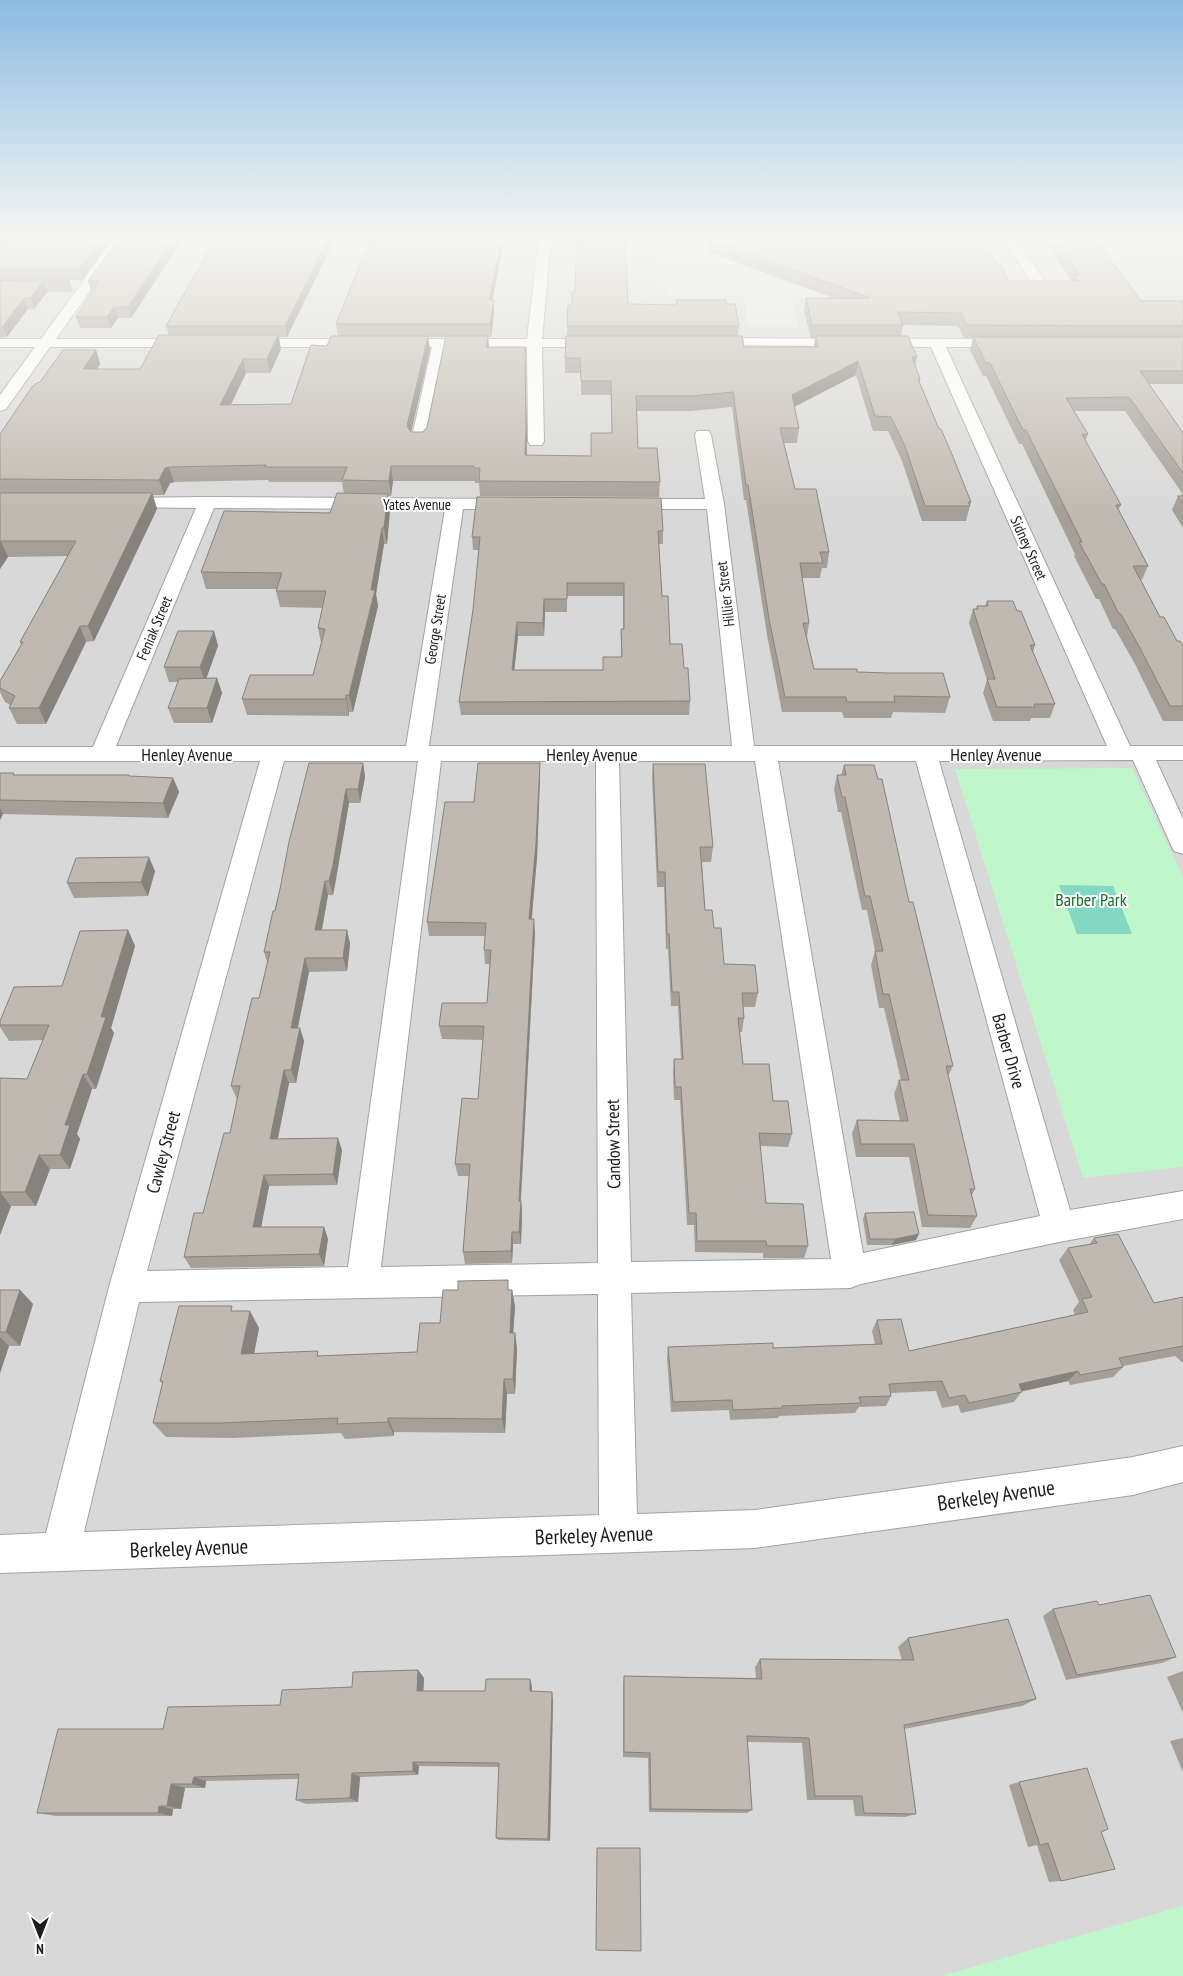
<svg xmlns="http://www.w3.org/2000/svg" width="1183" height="1976" font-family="'PT Sans Narrow',sans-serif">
	<rect width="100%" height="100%" fill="#eceae1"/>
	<rect fill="#d9d8d8" x="0" y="237" width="1183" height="1739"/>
	<g fill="#bff6ca">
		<polygon points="1132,768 1183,877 1183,1167 1083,1178 955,769"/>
		<polygon points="1183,1906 1183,1976 941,1976"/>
	</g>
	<polygon fill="#82d8c2" points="1059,885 1113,886 1132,934 1077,934"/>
	<polygon fill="#e3e3e3" points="653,248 727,248 743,251 747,273 781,285 868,285 872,297 791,297 799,327 749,327 743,296 669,296 668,289 657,289"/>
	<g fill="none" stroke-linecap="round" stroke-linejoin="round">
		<g stroke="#a2a2a2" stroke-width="2">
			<g id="minor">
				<polygon points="115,237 128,237 56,339 191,339 196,340 198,343 196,346 191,347 50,347 6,409 0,411 0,395 35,347 0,347 0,339 41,339"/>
				<polygon points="539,237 551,237 542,339 603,339 608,340 610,343 608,346 603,347 542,347 544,441 542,445 530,445 528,441 527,347 447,347 427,441 425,445 413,445 411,441 432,347 241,347 236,346 234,343 236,340 241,339 527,339"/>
				<polygon points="1003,237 1015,237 1043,279 1041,282 1031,282"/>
				<path d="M 706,338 L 1008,339 L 1013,340 L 1015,343 L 1013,346 L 1008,347 L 946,347 L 1130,746 L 1183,746 L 1183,760 L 1156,760 L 1183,819 L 1183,854 L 1174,851 L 1171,845 L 1133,760 L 939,761 L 1070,1210 L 1183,1191 L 1183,1219 L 1059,1242 L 861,1284 L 850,1288 L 631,1293 L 637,1514 L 755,1510 L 1133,1457 L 1183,1446 L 1183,1482 L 1133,1495 L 755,1548 L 0,1573 L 0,1535 L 46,1533 L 109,1287 L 260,761 L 0,761 L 0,747 L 93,747 L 196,508 L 119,507 L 113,506 L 110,502 L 113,498 L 207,497 L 513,499 L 519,500 L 522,504 L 519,508 L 513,509 L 463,509 L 429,746 L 732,746 L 707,509 L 624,509 L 618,508 L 615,504 L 618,500 L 624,499 L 705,499 L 695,435 L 697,431 L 709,431 L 711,435 L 724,504 L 754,746 L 1107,746 L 931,347 L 701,345 L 699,342 L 701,339 ZM 214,508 L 445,509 L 406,746 L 116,746 ZM 284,761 L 418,761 L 348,1267 L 147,1271 ZM 441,761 L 596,761 L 598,1263 L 381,1267 ZM 619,761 L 755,761 L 831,1259 L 631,1262 ZM 778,761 L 916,761 L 1040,1216 L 863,1253 ZM 598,1294 L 599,1515 L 84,1532 L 139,1302 Z"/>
			</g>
		</g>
		<use href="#minor" fill="#fff" fill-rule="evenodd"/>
	</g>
	<g fill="#a59f98" fill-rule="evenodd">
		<polygon points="0,237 113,237 82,280 0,281"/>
		<polygon points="120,237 184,237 131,318 118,318 111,328 80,328 76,317 92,292 91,292 88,281"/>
		<path d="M 216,237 L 336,237 L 287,337 L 279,337 L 281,349 L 270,373 L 246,373 L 231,404 L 291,404 L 327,346 L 338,336 L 336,324 L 492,300 L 494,313 L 491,337 L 488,337 L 489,347 L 527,444 L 527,455 L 591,456 L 612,433 L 611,395 L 581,395 L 581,373 L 565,373 L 565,358 L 567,336 L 567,326 L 628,304 L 676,305 L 676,300 L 726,304 L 739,326 L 738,336 L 744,347 L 814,347 L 815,338 L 811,338 L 804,310 L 806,298 L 834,298 L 708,252 L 709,240 L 997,265 L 1008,281 L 1072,281 L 1041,237 L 1094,237 L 1141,301 L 1183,301 L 1183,384 L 1149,384 L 1183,433 L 1183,528 L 1172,510 L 1178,496 L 1181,496 L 1182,493 L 1125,411 L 1074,411 L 1088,434 L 1085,441 L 1121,505 L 1118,510 L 1148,566 L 1142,580 L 1141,580 L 1160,617 L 1177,641 L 1183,646 L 1183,721 L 1163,721 L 1135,664 L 1115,629 L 1113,629 L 1099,599 L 1096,599 L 1074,556 L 1075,554 L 1022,444 L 1019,444 L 986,376 L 983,376 L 970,350 L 973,338 L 964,338 L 958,326 L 903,325 L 901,336 L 917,357 L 915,366 L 920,379 L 920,383 L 939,429 L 971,502 L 966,521 L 922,521 L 902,461 L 888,431 L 873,431 L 856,375 L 794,407 L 799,428 L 797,443 L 784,443 L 795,489 L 829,552 L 827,568 L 822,568 L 820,578 L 802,578 L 809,623 L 807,637 L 814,669 L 857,672 L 950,697 L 945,713 L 893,712 L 891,718 L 844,718 L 842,712 L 782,712 L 767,635 L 746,500 L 744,500 L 732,407 L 691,411 L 637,411 L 638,448 L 660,482 L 659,497 L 480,496 L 479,483 L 475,483 L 475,481 L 393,481 L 391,496 L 388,496 L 390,510 L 387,544 L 384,544 L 376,594 L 378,606 L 353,712 L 349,712 L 349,716 L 247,715 L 242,699 L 313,675 L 321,643 L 318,628 L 323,608 L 280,607 L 276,591 L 277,589 L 206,589 L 201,572 L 330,513 L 344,494 L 342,482 L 269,482 L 268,480 L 174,482 L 170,483 L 164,495 L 153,495 L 157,509 L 94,641 L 86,642 L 46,724 L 17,724 L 9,708 L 10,705 L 5,702 L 0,692 L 0,681 L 21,645 L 20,642 L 68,556 L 8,557 L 0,569 L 0,434 L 40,382 L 96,350 L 100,364 L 97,369 L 140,369 L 169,335 L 166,326 ZM 428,337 L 446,337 L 427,427 L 423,432 L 411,432 L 430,350 Z"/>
		<polygon points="0,281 70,281 73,292 47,292 34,309 28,309 7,337 0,338"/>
		<path d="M 663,531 L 663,544 L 659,544 L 662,596 L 670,644 L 684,668 L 690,701 L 689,715 L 461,715 L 459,702 L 473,610 L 479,550 L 473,550 L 472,537 ZM 567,596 L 623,596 L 623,629 L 621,629 L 621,657 L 603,670 L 514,670 L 518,636 L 544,636 L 545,612 L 567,612 Z"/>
		<polygon points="987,601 1017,611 1035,645 1033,652 1055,704 1050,718 1031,718 1030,721 993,721 983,693 987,680 969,623 973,609 976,609 977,606 985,606"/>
		<polygon points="214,631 218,646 206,678 217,678 222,693 212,723 174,723 168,708 178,682 169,682 164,667"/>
		<polygon points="363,763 365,777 360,803 349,803 336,879 333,895 328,895 322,930 347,930 350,944 347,971 309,972 298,1028 304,1041 296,1083 289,1083 278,1139 342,1150 337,1185 269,1186 261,1227 324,1227 328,1239 324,1266 191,1268 184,1257 203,1213 230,1133 237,1099 231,1086 259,998 267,962 264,952 280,889"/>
		<polygon points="540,763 540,777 537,858 532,919 535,933 521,1201 522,1212 521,1244 513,1244 512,1263 465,1264 463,1252 469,1176 458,1176 455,1164 478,1099 483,1040 442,1039 439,1026 487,1003 490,964 485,964 484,950 485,936 429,936 427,922 474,802"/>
		<polygon points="653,764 713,847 711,862 702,862 705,910 714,928 724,964 758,993 755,1007 743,1007 744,1018 742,1032 740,1032 743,1064 773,1101 792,1134 788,1147 760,1146 766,1203 808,1246 804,1258 763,1258 763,1253 695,1252 694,1225 687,1225 680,1100 674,1100 673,1073 674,1059 681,1059 678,1006 671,1006 668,949 666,949 664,887 657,887 652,778"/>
		<polygon points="844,765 878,779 909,902 953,1066 948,1076 975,1189 972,1195 977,1216 970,1228 922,1227 909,1157 856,1157 852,1133 857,1120 900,1121 894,1094 899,1080 901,1080 884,1008 879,1008 871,965 875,951 867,910 862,910 841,812 838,812 834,789 837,775 841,775"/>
		<polygon points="0,773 16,775 129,775 130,777 173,778 179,792 168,818 3,814 0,820"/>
		<polygon points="155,871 148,896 74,898 67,883"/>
		<polygon points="128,930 135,946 111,1028 114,1033 96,1089 92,1089 77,1134 80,1139 70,1169 50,1169 36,1206 11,1206 0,1235 0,1078 27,1079 43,1040 9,1041 0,1027 0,1021 62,986"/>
		<polygon points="865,1213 916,1240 892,1245 867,1245 863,1219"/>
		<polygon points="1094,1238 1154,1303 1183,1297 1183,1363 1175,1356 1123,1366 1123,1367 1113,1377 1070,1385 1068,1381 1022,1391 1014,1402 961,1413 958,1405 942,1408 936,1391 891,1393 891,1396 886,1406 859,1407 855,1413 779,1416 778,1418 730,1420 729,1410 671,1412 667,1358 668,1347 773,1348 875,1344 872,1331 877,1320 909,1351 1075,1315 1073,1310 1079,1302 1059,1260 1068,1248 1089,1245"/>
		<polygon points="0,1290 20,1290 33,1304 20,1346 9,1346 0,1373"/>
		<polygon points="509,1290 512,1290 515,1307 513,1333 515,1333 517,1349 515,1394 507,1394 505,1433 394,1432 394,1436 345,1439 341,1433 232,1438 166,1437 153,1423 163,1384 160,1381 235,1311 259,1328 254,1353 320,1356 417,1352 440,1323"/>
		<polygon points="1099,1605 1176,1657 1162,1663 1066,1680 1043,1616 1053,1609"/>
		<polygon points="908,1638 1036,1699 1022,1706 904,1729 916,1814 905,1817 855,1816 853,1800 807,1800 802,1743 748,1742 752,1810 747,1813 649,1812 648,1758 623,1757 623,1684 624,1676 756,1678 755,1667 760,1659 902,1660 898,1647"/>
		<polygon points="418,1670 424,1678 423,1691 485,1691 532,1686 532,1691 553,1699 550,1841 499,1840 496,1838 499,1767 419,1766 418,1775 360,1777 358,1802 306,1804 296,1800 298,1779 206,1781 205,1788 185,1788 181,1809 173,1809 172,1816 56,1816 37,1813 163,1729 280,1705"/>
		<polygon points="1183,1671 1183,1713 1167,1677"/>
		<polygon points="1183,1738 1183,1772 1170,1741"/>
		<polygon points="1019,1782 1101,1832 1061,1881 1049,1882 1037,1845 1028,1847 1009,1785"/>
	</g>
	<g fill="#86827c">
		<polygon points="102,237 113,237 82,280 79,270"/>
		<polygon points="174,237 184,237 131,318 128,307"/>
		<polygon points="329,237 336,237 287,337 285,326"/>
		<polygon points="502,237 505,237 490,313 489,300"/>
		<polygon points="43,281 47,292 34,309 31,298"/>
		<polygon points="24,298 28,309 7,337 3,326"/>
		<polygon points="494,300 494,313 491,337 490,324"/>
		<polygon points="114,307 118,318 111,328 107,317"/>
		<polygon points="278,335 281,349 270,373 267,359"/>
		<polygon points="428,336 430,350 409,441 407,426"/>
		<polygon points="488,336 489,350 486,347"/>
		<polygon points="525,347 527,444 526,470 525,455"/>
		<polygon points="96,350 100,364 88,383 83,369"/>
		<polygon points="243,359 246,373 224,419 220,405"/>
		<polygon points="858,361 856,375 790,409 792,395"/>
		<polygon points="391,466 393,481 391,496 389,481"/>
		<polygon points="169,467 174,482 170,483 164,495 159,480 165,468"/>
		<polygon points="152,493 157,509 94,641 88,626"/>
		<polygon points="388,494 390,510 387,544 384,528"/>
		<polygon points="382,528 384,544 376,594 378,606 353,712 349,695 371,590"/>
		<polygon points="1,541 8,557 0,569 0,542"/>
		<polygon points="544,599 545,612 544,636 543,623"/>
		<polygon points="517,622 518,636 513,683 512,670"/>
		<polygon points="80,626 86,642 46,724 39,708"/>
		<polygon points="214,631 218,646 205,682 200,667"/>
		<polygon points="217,678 222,693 212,723 207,708"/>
		<polygon points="346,695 349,712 349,716 346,699"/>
		<polygon points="363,763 365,777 360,803 358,789"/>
		<polygon points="540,763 540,777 537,858 530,933 529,919"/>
		<polygon points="173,778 179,792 168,818 163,803"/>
		<polygon points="346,789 349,803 336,879 333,895 329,881"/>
		<polygon points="0,808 3,814 0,820"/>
		<polygon points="149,857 155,871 148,896 141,882"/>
		<polygon points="325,881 328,895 319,944 315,930"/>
		<polygon points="534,919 535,933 520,1212 519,1201"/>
		<polygon points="128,930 135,946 111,1028 114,1033 96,1089 87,1074 101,1017"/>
		<polygon points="347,930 350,944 347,971 343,958"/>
		<polygon points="305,958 309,972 295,1041 291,1028"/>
		<polygon points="300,1028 304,1041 296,1083 291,1070"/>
		<polygon points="284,1070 289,1083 275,1151 270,1139"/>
		<polygon points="83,1074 92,1089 77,1134 80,1139 70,1169 60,1155 65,1125"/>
		<polygon points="338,1138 342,1150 337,1185 333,1174"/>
		<polygon points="39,1155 50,1169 36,1206 25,1192"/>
		<polygon points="264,1175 269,1186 259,1239 253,1227"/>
		<polygon points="0,1192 11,1206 0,1235"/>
		<polygon points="521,1201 522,1212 521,1244 519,1232"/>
		<polygon points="324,1227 328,1239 324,1266 319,1254"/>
		<polygon points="512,1232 513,1244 512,1263 511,1251"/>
		<polygon points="919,1234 916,1240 892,1245 895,1239"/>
		<polygon points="20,1290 33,1304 20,1346 6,1332"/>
		<polygon points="512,1290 515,1307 512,1349 510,1333"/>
		<polygon points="250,1311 259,1328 251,1369 241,1354"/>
		<polygon points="515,1333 517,1349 515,1394 513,1379"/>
		<polygon points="0,1337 9,1346 0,1373"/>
		<polygon points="1078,1371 1068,1381 1010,1394 1019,1384"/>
		<polygon points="504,1379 507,1394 505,1433 502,1419"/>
		<polygon points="388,1418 394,1432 394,1436 388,1422"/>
		<polygon points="418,1670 424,1678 423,1698 417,1691"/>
		<polygon points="530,1679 532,1686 532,1698 530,1691"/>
		<polygon points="552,1692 553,1699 550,1841 548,1839"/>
		<polygon points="413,1762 419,1766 418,1775 413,1771"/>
		<polygon points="352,1773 360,1777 358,1802 350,1798"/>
		<polygon points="194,1777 206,1781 205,1788 192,1784"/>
		<polygon points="171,1784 185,1788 181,1809 167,1806"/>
		<polygon points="159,1806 173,1809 172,1816 158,1813"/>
	</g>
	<g fill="#c0b9b1" stroke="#86827c" fill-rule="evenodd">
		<polygon points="0,237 102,237 79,270 0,270"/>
		<polygon points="120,237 174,237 128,307 114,307 107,317 76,317 99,281 88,281"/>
		<polygon points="216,237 329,237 285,326 166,326"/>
		<polygon points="371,237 502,237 489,300 494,300 490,324 336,324"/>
		<polygon points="577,237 625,237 628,304 677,305 676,300 726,300 726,304 735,304 739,326 567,326 568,305 572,305 572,292 575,292"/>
		<polygon points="710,237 981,237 997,265 1001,265 1008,281 1078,281 1075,275 1080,275 1053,237 1094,237 1141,301 1183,301 1183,326 967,325 961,313 898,312 903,325 812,325 806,298 871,298 709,240"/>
		<polygon points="0,281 70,281 43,281 31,298 24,298 3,326 0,326"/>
		<polygon points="159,335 278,335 267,359 243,359 220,405 291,404 311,345 327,346 331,336 428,336 407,426 411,432 423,432 427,427 446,336 488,336 486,347 525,347 526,429 525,455 591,456 591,433 612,433 611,381 581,381 580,358 565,358 566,336 742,336 744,347 818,347 816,336 908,336 917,357 912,357 920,379 918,379 939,429 941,429 951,452 971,502 968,502 970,506 925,506 905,446 891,417 875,416 858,361 792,395 799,428 780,428 795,489 816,489 829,552 820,552 823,563 800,563 809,623 803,623 814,669 857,669 857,672 888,673 943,673 950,697 894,696 895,702 847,702 846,697 785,697 769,619 748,485 746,485 733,392 692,396 636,396 638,448 657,448 660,482 479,481 480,468 474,468 474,466 391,466 389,481 342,480 347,467 265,467 266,465 169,467 165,468 159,480 0,479 0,434 32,387 37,383 40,382 63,350 96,350 83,369 140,369"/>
		<polygon points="973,337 1183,337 1183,371 1140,371 1183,433 1183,473 1129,397 1066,398 1088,434 1082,434 1121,505 1116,505 1148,566 1133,566 1160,617 1164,617 1177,641 1180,641 1183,646 1183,706 1170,706 1141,650 1121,614 1119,614 1104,584 1102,584 1079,542 1082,542 1026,430 1023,430 990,363 986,363"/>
		<polygon points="0,493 152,493 88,626 80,626 39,708 9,708 15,696 0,688 0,681 23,642 20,642 76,541 1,541 0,542"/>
		<polygon points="337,493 388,494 384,528 382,528 371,590 375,590 349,695 346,695 346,699 242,699 250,675 313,675 325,629 318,628 326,591 276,591 282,573 201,572 224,511 330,513"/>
		<polygon points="1178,496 1183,496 1183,504"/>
		<path d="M 477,497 L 661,498 L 663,531 L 658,531 L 662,596 L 668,596 L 670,644 L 682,644 L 684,668 L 688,668 L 690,701 L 459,702 L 473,610 L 480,537 L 472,537 ZM 567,583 L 624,583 L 624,629 L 621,629 L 622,657 L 603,657 L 603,670 L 512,670 L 517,622 L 543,623 L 544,599 L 567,599 Z"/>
		<polygon points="987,601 1013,601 1017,611 1021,611 1035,645 1030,645 1055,704 1034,704 1035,707 997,707 987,679 995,679 973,609 978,609 977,606 988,606"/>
		<polygon points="178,631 214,631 200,667 164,667"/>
		<polygon points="217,678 207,708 168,708 179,679"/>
		<polygon points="309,763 363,763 358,789 346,789 333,865 329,881 325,881 315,930 347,930 343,958 305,958 291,1028 300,1028 291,1070 284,1070 270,1139 338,1138 333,1174 264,1175 253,1227 324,1227 319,1254 184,1257 194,1213 203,1213 224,1133 230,1133 240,1086 231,1086 252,998 259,998 270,952 264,952 273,911 275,911 280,889 289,842"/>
		<polygon points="478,763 540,763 536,844 529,919 534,919 519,1201 521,1201 519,1232 512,1232 511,1251 463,1252 470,1164 455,1164 462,1098 478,1099 484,1026 439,1026 442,1003 487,1003 491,950 484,950 486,923 427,922 445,802 474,802"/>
		<polygon points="653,764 705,764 713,847 700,847 705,910 712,910 714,928 721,928 724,964 755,965 758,993 742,993 744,1018 738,1018 743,1064 769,1064 773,1101 788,1101 792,1134 759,1133 766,1203 803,1204 808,1246 767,1246 766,1241 697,1241 696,1213 689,1213 681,1087 675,1087 674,1059 683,1059 679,992 672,992 669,934 667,934 665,872 658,872"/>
		<polygon points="844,765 874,765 878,779 882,779 909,902 913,902 953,1066 946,1066 975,1189 970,1189 977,1216 928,1215 914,1144 861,1144 857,1120 908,1121 899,1080 909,1080 889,994 883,994 875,951 883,951 870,896 865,896 845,797 842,797 837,775 846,775"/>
		<polygon points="0,773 14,773 13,775 129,775 129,776 173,778 163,803 0,800"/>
		<polygon points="149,857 141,882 67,883 76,858"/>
		<polygon points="128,930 101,1017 106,1017 87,1074 83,1074 65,1125 70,1125 60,1155 39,1155 25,1192 0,1192 0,1078 27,1079 49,1025 0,1025 0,1021 14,987 62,986 80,931"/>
		<polygon points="914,1212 919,1234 895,1239 870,1239 865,1213"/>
		<polygon points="1118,1234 1154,1303 1183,1297 1183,1346 1119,1358 1123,1367 1080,1375 1078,1371 1019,1384 1022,1392 969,1403 965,1395 949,1398 942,1381 889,1384 891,1396 859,1397 861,1403 782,1406 782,1408 733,1410 732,1400 673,1402 668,1347 773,1343 773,1348 882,1344 877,1320 901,1319 909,1351 1088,1312 1082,1299 1092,1297 1068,1248 1097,1243 1094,1238"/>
		<polygon points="508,1280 508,1290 512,1290 510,1333 515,1333 513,1379 504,1379 502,1419 388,1418 388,1422 337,1424 338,1418 221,1423 153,1423 163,1381 160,1381 179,1306 232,1306 231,1311 250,1311 241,1354 318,1351 317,1356 417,1352 420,1323 440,1323 443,1290 458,1290 458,1281"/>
		<polygon points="0,1290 20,1290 6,1332 0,1332"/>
		<polygon points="1150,1595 1176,1657 1077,1675 1053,1609 1097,1601 1099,1605"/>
		<polygon points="1008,1619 1036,1699 904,1725 916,1814 864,1813 862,1796 815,1796 809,1738 747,1736 752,1810 651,1809 650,1753 624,1752 624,1676 762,1679 760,1659 914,1660 908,1638"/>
		<polygon points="418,1670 417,1691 485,1691 486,1679 530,1679 530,1691 552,1692 548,1839 496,1838 499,1763 413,1762 413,1771 352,1773 350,1798 296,1800 299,1774 194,1777 192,1784 171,1784 167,1806 159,1806 158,1813 37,1813 58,1729 163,1729 168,1707 280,1705 282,1690 352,1687 353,1672"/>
		<polygon points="1087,1768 1108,1829 1101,1832 1115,1869 1061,1881 1048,1843 1040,1845 1019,1782"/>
		<polygon points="597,1848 640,1848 641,1951 596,1950"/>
	</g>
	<linearGradient id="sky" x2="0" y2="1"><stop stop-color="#8cbbe2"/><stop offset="0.46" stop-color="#f6f6f2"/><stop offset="1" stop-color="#f6f6f2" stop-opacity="0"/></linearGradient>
	<rect width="1183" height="514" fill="url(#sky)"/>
	<g text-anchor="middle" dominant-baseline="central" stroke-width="4" stroke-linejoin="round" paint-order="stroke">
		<g font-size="15" fill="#1b1b1b" stroke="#fff">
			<text x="417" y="504">Yates Avenue</text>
			<text transform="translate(1029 548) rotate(66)">Sidney Street</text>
			<text transform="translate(725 594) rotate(-97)">Hillier Street</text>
			<text transform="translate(154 628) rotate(-67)">Feniak Street</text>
			<text transform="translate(435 629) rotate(-81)">George Street</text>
		</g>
		<g font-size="18" fill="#1b1b1b" stroke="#fff">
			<text x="187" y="754">Henley Avenue</text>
			<text x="592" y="754">Henley Avenue</text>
			<text x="996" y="754">Henley Avenue</text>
			<text transform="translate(1009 1051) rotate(74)">Barber Drive</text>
			<text transform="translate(613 1144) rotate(-91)">Candow Street</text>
			<text transform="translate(163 1152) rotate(-75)">Cawley Street</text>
		</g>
		<g font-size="18" fill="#117125" stroke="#fff">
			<text x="1091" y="899">Barber Park</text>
		</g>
		<g font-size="21" fill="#1b1b1b" stroke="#fff">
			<text transform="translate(996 1495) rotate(-8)">Berkeley Avenue</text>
			<text transform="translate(594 1535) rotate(-2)">Berkeley Avenue</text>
			<text transform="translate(189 1548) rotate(-2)">Berkeley Avenue</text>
		</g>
	</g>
	<g transform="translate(40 1936) rotate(180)" stroke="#ffffff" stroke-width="4" paint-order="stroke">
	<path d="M0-4L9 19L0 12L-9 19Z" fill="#1b1b1b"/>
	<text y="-8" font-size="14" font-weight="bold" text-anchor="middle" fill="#1b1b1b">N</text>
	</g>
</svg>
